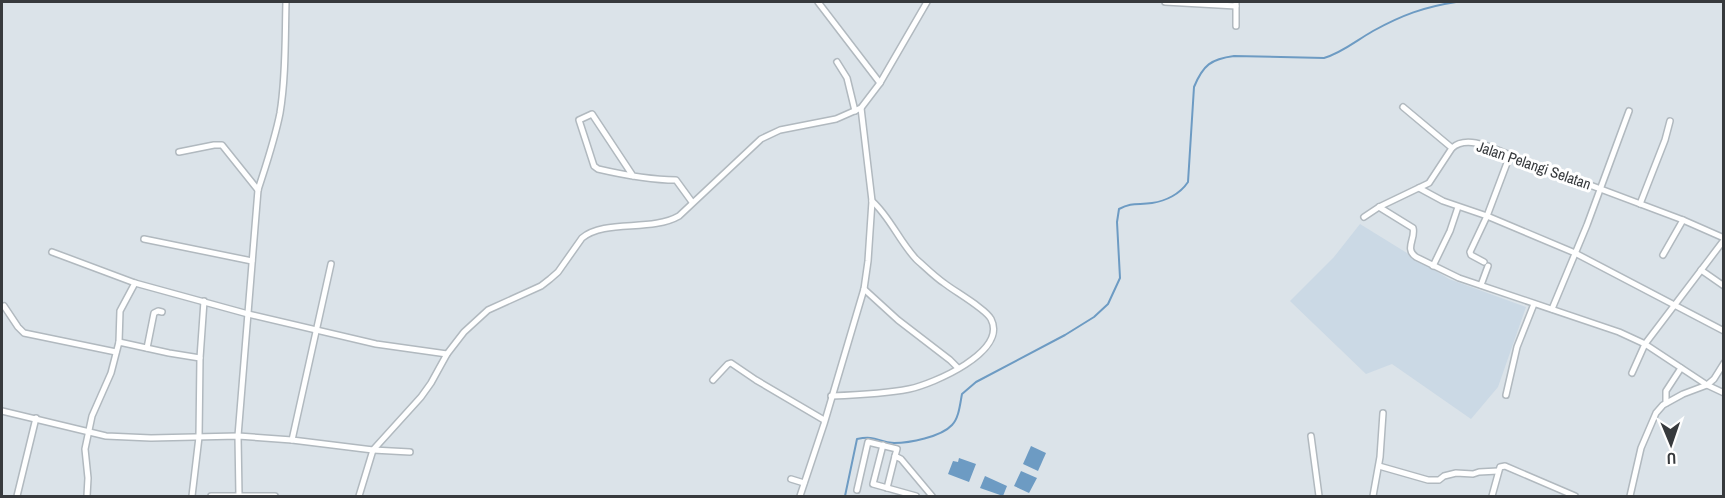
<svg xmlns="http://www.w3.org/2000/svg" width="1725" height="498" font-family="'Archivo Narrow',sans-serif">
	<rect width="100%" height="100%" fill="#dbe3e9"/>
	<polygon fill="#cbd9e5" points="1360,224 1449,279 1526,307 1498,387 1471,419 1392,364 1366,374 1290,301 1334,257"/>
	<g fill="#6d9bc3">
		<polygon points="1031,446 1046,453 1038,471 1023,464"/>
		<polygon points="959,458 976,464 969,482 948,474 953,461 958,462"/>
		<polygon points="1021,471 1037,478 1029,493 1014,486"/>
		<polygon points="985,476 1007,486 1003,496 980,488"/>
	</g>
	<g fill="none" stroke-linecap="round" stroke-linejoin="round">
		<path stroke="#6d9bc3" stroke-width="2" d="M 845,496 L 857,439 C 876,435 878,442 894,443 C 909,443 941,437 952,425 C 959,418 960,404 962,394 L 976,382 L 1065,335 L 1094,317 L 1108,304 L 1120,278 L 1117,222 L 1119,209 C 1132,202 1138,205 1152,203 C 1166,201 1180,194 1188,182 L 1194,87 C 1203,65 1211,59 1234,56 L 1324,58 C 1342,53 1357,40 1373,31 C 1402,15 1424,7 1456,2"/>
		<g stroke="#b1b9bf" stroke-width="8">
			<g id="street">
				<polyline points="818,2 880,83"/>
				<polyline points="1165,2 1236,6"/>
				<polyline points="1236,2 1236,26"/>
				<polyline points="837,62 847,78 855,111"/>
				<polyline points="1403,107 1452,148"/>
				<polyline points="179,152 214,145 222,145 258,190"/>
				<path d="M 633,176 L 592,114 L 579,120 L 594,166 L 598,169 C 624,175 649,180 676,180 L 692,202"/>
				<polyline points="1419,188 1443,201 1487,216 1575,253 1724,331"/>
				<polyline points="1640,204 1665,140 1670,121"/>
				<path d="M 1379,207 L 1413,228 C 1416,238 1404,249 1416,257 L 1459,278 L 1619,332 L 1645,344 L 1707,385 L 1724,393"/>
				<path d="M 1364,217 L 1379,207 L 1429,183 L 1452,148 C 1467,134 1494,149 1510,155 L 1683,220 L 1724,238"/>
				<polyline points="144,239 252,261"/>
				<polyline points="52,252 135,283 248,314 376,344 447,354"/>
				<polyline points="1663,255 1683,220"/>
				<polyline points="1484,262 1471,255 1470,252 1487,216 1510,155"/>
				<polyline points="1433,266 1450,231 1458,207"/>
				<polyline points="1701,270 1724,286"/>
				<polyline points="1481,285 1488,266"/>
				<polyline points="864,289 898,320 950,360 958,368"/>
				<polyline points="4,306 18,327 24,333 116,352"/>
				<polyline points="1552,309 1587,225 1629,111"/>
				<polyline points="119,342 120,311 135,283"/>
				<polyline points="147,348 154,313 158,311 162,312"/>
				<polyline points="1632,373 1645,344 1724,240"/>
				<polyline points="713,380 728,364 731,363 756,380 824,420"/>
				<polyline points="1506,395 1517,347 1534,304"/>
				<path d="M 831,396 C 857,395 884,394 909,389 C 933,384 1008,352 991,319 C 986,309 954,291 944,283 C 935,277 924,266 916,259 C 899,241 890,217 872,201"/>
				<polyline points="1666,403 1666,391 1681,368"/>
				<polyline points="2,411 106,436 151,438 238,436 292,440 373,450 410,452"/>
				<polyline points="1311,436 1319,496"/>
				<polyline points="292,440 331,264"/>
				<polyline points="883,445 873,484 916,496"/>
				<polyline points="1379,466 1428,480 1439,480 1444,476 1456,473 1473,474 1479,472 1498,471"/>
				<polyline points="791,479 804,483"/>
				<polyline points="887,488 895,456 901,459 932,496"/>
				<polyline points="857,490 868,442 897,449 895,456"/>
				<polyline points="17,496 36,418"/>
				<polyline points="87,496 88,478 85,449 92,416 111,373 119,342 169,353 200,358"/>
				<polyline points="192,496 199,437 200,358 204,301"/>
				<polyline points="211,496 275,496"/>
				<path d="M 239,496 L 238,436 L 258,190 C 266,165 275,139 280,113 C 286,77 285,38 286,2"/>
				<path d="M 359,496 L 373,450 L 421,397 L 431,383 L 447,354 L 464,332 L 488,310 L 541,286 L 550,279 L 558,272 L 582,238 C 605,219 651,232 679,216 L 761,139 L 780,130 L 836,119 L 861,108 L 880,83 L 927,2"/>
				<polyline points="800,496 824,424 864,289 868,261 872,201 861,108"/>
				<polyline points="1373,496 1380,457 1383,413"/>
				<polyline points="1492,496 1500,467 1505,466 1575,496"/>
				<polyline points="1630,496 1641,448 1656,413 1663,405 1683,394 1707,385 1714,379 1724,363"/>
			</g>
		</g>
		<use href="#street" stroke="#fff" stroke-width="5"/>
	</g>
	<g text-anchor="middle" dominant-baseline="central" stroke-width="6" stroke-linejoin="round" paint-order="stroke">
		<g font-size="15" fill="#373a3d" stroke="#fff">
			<text transform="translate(1534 165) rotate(19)">Jalan Pelangi Selatan</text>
		</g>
	</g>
	<rect width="1725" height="498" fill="none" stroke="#373a3d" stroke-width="6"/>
	<g transform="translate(1671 444) rotate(178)" stroke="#ffffff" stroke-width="4.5" paint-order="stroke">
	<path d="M0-4.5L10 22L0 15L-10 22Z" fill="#373a3d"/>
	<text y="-9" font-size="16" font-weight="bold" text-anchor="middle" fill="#373a3d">U</text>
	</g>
</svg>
